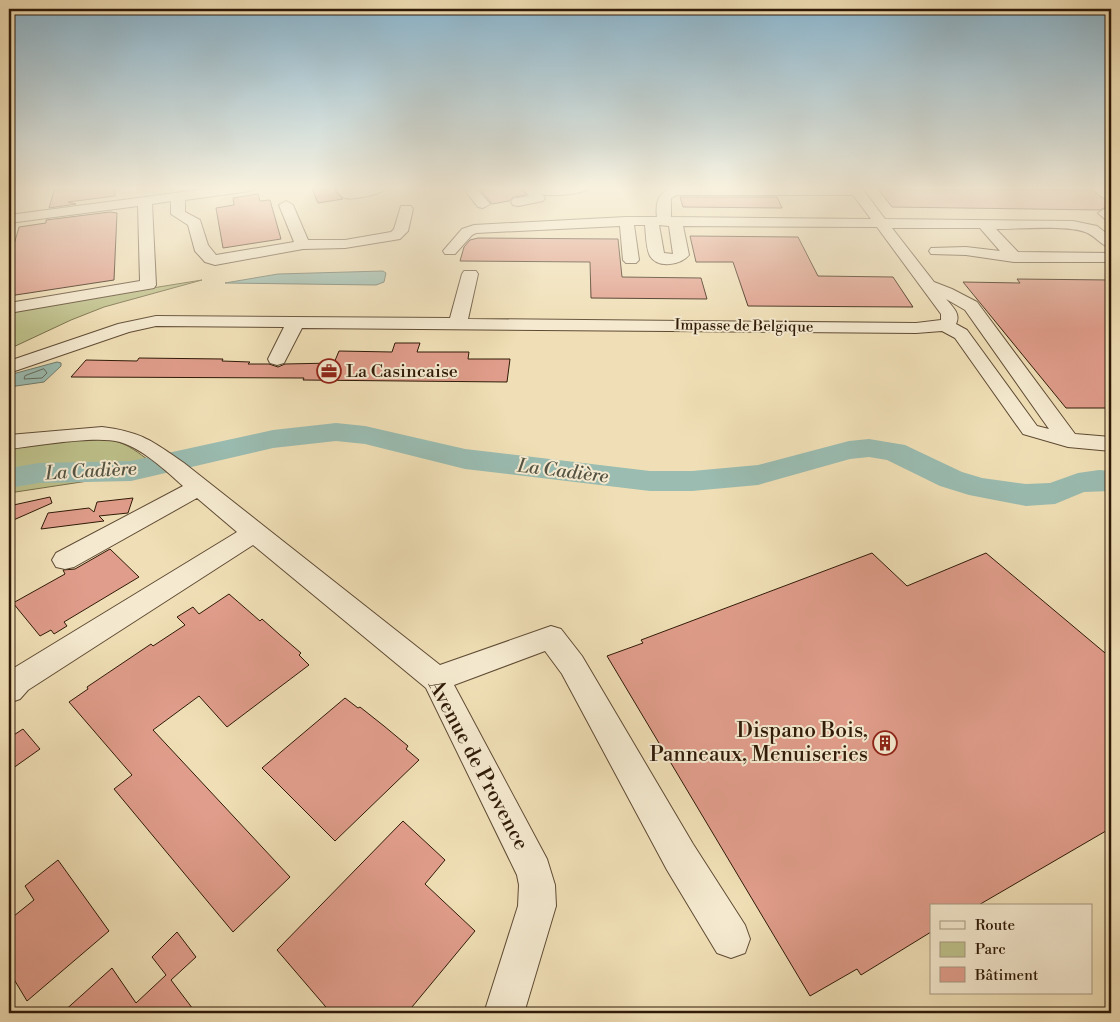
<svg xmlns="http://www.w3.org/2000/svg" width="1120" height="1022" font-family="'Libre Bodoni',serif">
	<rect width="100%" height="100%" fill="#f0dfb6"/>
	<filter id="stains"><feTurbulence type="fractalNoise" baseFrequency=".004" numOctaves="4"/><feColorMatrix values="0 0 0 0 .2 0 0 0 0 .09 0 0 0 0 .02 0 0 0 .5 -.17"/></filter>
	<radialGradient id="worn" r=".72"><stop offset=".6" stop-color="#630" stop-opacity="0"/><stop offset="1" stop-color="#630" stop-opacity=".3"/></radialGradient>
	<g fill="#bec18b" stroke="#766e4a">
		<polygon points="202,280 104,307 71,320 9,349 9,311"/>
		<path d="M 81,439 C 117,438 123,441 151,462 L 147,472 L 9,493 L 9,448 Z"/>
	</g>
	<g fill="#9abcb1" stroke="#6f7b6d">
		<polygon points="383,271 386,273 384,282 376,285 225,283 278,274"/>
		<polygon points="57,362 61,363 61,366 44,382 9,387 9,375"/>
	</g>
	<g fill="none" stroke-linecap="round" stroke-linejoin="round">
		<polygon stroke="#646b5c" stroke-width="1" points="44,369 47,373 42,378 24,379 25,376"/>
		<polygon fill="#9abcb1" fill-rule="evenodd" points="336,423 365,426 465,449 650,471 692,471 758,465 849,441 869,439 905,445 962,472 982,478 1026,484 1050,483 1078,473 1099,470 1111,471 1111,491 1084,492 1055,504 1026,506 969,495 940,486 887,460 869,457 850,459 758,485 692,491 650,491 465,469 365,444 336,441 273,448 131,481 39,483 9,488 9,468 39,463 131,461 273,430"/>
	</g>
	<g fill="#e09d8b" stroke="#2f1a08">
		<polygon points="55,187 115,187 115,196 68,202 76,204 49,208"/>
		<polygon points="311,187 337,187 335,191 343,199 318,203"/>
		<polygon points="502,187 521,187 526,195 513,197 509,201 492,204 480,190"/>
		<polygon points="878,189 1092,190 1111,204 1111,209 1106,207 1100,210 892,207"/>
		<polygon points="258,194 260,201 270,200 281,239 223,248 216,208 234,205 233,198"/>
		<polygon points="680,197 777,197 782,208 683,207"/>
		<polygon points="110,212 117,213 114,280 9,296 9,262 19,227 46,223 46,220"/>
		<polygon points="690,236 798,237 818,276 893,277 913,307 748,306 733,262 696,262"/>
		<polygon points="478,238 618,239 622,277 701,278 707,299 591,298 590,262 460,261 464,247 470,240"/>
		<polygon points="1017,279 1111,280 1111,408 1066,408 963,282 1020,283"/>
		<polygon points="395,343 420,343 417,352 469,352 468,359 510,359 507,382 303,380 304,378 71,377 86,360 137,361 139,358 223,359 222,361 250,362 248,364 269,364 278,367 285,364 334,363 339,351 392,352"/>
		<polygon points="50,497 52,503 9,522 9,506"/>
		<polygon points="133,498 128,513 99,516 104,521 41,529 48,513 89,508 94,512 97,502"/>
		<polygon points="110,549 139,577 64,622 67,626 54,634 51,630 40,636 13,603 65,574 63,570 75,569"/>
		<polygon points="872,553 907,586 986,553 1111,658 1111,828 977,906 931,906 931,932 861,975 857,969 810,996 607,656 643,643 641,640"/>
		<polygon points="229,594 260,621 262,619 280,635 301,653 299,655 309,665 227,727 199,696 153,730 290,877 233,932 114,789 132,775 69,702 88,689 87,687 151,644 153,646 185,625 177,617 193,607 199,614"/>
		<polygon points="345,698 358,708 360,707 384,726 408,746 406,749 419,760 335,841 262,768"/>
		<polygon points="23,729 40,749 9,771 9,738"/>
		<polygon points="403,821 445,860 425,884 475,931 407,1013 331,1013 277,950"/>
		<polygon points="58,860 109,931 27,1001 9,971 9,920 34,900 25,886"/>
		<polygon points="177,932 196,957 171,980 196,1013 62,1013 112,968 136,1003 166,975 152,957"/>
	</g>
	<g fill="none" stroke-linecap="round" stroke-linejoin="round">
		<g stroke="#5f4b34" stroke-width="2">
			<g id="minor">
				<polygon points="221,187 256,187 250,191 185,200 185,212 200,220 208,245 216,255 294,242 279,205 286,201 293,205 308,240 345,240 391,232 394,229 401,206 411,206 413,209 408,231 400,239 345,248 303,249 215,265 205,262 195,251 188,225 171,214 171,201 152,204 156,285 154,288 9,313 9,303 140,281 138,206 9,223 9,215"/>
				<path d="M 339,187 L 382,187 L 383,190 C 379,195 352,200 345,198 C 341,197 339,193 337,190 Z"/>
				<polygon points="462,187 475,187 490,204 483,208 478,207"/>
				<path d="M 523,187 L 591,187 C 585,194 551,197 541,194 L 545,198 L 543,201 L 518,206 L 513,205 L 511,202 L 513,199 L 529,196 Z"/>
				<path d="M 675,187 L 861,187 L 885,219 L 1073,221 L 1097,226 L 1111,237 L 1111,248 C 1101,246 1095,235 1085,232 C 1066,225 1019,229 996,229 L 1018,252 L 1111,253 L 1111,262 L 1014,262 L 966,255 L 931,254 L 929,251 L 931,248 L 966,247 L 1000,251 L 980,228 L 892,228 L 934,282 L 952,289 L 977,302 L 1075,434 L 1111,437 L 1111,451 L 1068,447 L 1023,434 L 955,338 L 942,331 L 916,333 L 302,328 L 286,359 L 284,363 L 277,365 L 270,363 L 268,359 L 284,327 L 156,326 L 129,332 L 9,373 L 9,361 L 118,324 L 156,316 L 450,318 L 462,274 L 464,271 L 476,271 L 478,274 L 468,319 L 916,323 L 941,320 L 941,314 L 877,227 L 683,226 L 689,255 C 681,265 658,269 650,256 C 646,249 646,234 645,225 L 634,225 L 639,260 L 636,263 L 626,263 L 623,260 L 620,226 L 476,233 L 472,235 L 455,254 L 445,254 L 443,251 L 462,229 L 474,225 L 626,217 L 657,217 C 655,201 659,191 675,187 ZM 677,195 L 853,195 L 871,219 L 671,217 L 671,198 ZM 659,225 L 669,226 L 673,254 L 664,253 ZM 946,299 L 965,310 L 1049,429 L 1037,426 L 967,330 L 956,324 C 961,314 953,307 946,299 Z"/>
				<polygon points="1105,209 1111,211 1111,221 1106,220 1098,213"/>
				<path d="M 102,427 C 142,432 152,441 184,463 L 440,665 L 551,626 L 561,629 L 582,656 L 693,844 L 745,925 L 750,939 L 745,953 L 731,958 L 717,953 L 667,870 L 562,674 L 545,651 L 454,685 L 547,859 L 555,885 L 556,906 L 524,1013 L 484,1013 L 518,906 L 519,885 L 517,875 L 426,688 L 253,545 L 28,690 L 20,699 L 9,703 L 9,671 L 237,532 L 197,498 L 74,567 L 65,569 L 56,567 L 52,560 L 56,553 L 183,486 C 165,470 143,449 120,442 C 95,435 37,446 9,449 L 9,435 Z"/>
			</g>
		</g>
		<use href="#minor" fill="#f5ead0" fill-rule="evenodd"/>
	</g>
	<linearGradient id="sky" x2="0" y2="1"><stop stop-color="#89b7d2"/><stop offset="0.57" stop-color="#f8f1de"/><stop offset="1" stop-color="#f8f1de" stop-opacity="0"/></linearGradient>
	<rect width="1120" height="330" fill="url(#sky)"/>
	<defs>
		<g id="office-ring" transform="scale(1.25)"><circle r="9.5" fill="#f5ead0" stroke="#8f2418" stroke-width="1.5"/><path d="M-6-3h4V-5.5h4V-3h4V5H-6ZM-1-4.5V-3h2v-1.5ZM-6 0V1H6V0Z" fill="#8f2418"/></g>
		<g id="building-ring" transform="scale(1.25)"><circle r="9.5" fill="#f5ead0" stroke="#8f2418" stroke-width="1.5"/><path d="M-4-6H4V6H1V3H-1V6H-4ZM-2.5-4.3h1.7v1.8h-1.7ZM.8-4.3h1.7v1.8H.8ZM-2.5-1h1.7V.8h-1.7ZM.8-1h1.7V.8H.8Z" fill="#8f2418"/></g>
	</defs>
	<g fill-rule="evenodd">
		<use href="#office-ring" x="329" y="371"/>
		<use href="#building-ring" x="885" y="743"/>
	</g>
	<g text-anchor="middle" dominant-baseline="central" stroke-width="4" stroke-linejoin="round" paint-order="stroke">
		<g font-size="15" fill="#2f1a08" stroke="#f5ead0">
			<text transform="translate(744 326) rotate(1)">Impasse de Belgique</text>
		</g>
		<g font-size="18" fill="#2f1a08" stroke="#f5ead0" text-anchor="start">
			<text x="346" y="371">La Casincaise</text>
		</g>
		<g font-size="19" font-style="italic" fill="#545343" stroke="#f5ead0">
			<text transform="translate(91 471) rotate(-3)">La Cadière</text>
			<text transform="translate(563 471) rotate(7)">La Cadière</text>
		</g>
		<g font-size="21" fill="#2f1a08" stroke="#f5ead0" text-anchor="end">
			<text x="868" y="731">Dispano Bois,<tspan x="868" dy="24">Panneaux, Menuiseries</tspan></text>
		</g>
		<g font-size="21" fill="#2f1a08" stroke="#f5ead0">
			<text transform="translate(478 765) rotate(62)">Avenue de Provence</text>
		</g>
	</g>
	<rect width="1120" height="1022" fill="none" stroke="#f0dfb6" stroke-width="30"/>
	<rect x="10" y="10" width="1100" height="1002" fill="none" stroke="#2f1a08" stroke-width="2.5"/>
	<rect x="15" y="15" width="1090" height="992" fill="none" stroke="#2f1a08"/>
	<rect x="930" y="904" width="162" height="90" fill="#f5ead0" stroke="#a69780"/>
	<rect x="940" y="921" width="25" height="8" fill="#f5ead0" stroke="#a69780"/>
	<text x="975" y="930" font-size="15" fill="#2f1a08">Route</text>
	<rect x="940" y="942" width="25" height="15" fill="#bec18b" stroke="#a69780"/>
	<text x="975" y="954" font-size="15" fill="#2f1a08">Parc</text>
	<rect x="940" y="967" width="25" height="15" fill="#e09d8b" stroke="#a69780"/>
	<text x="975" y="980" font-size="15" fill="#2f1a08">Bâtiment</text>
	<rect width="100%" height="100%" filter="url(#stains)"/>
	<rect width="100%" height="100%" fill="url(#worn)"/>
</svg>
